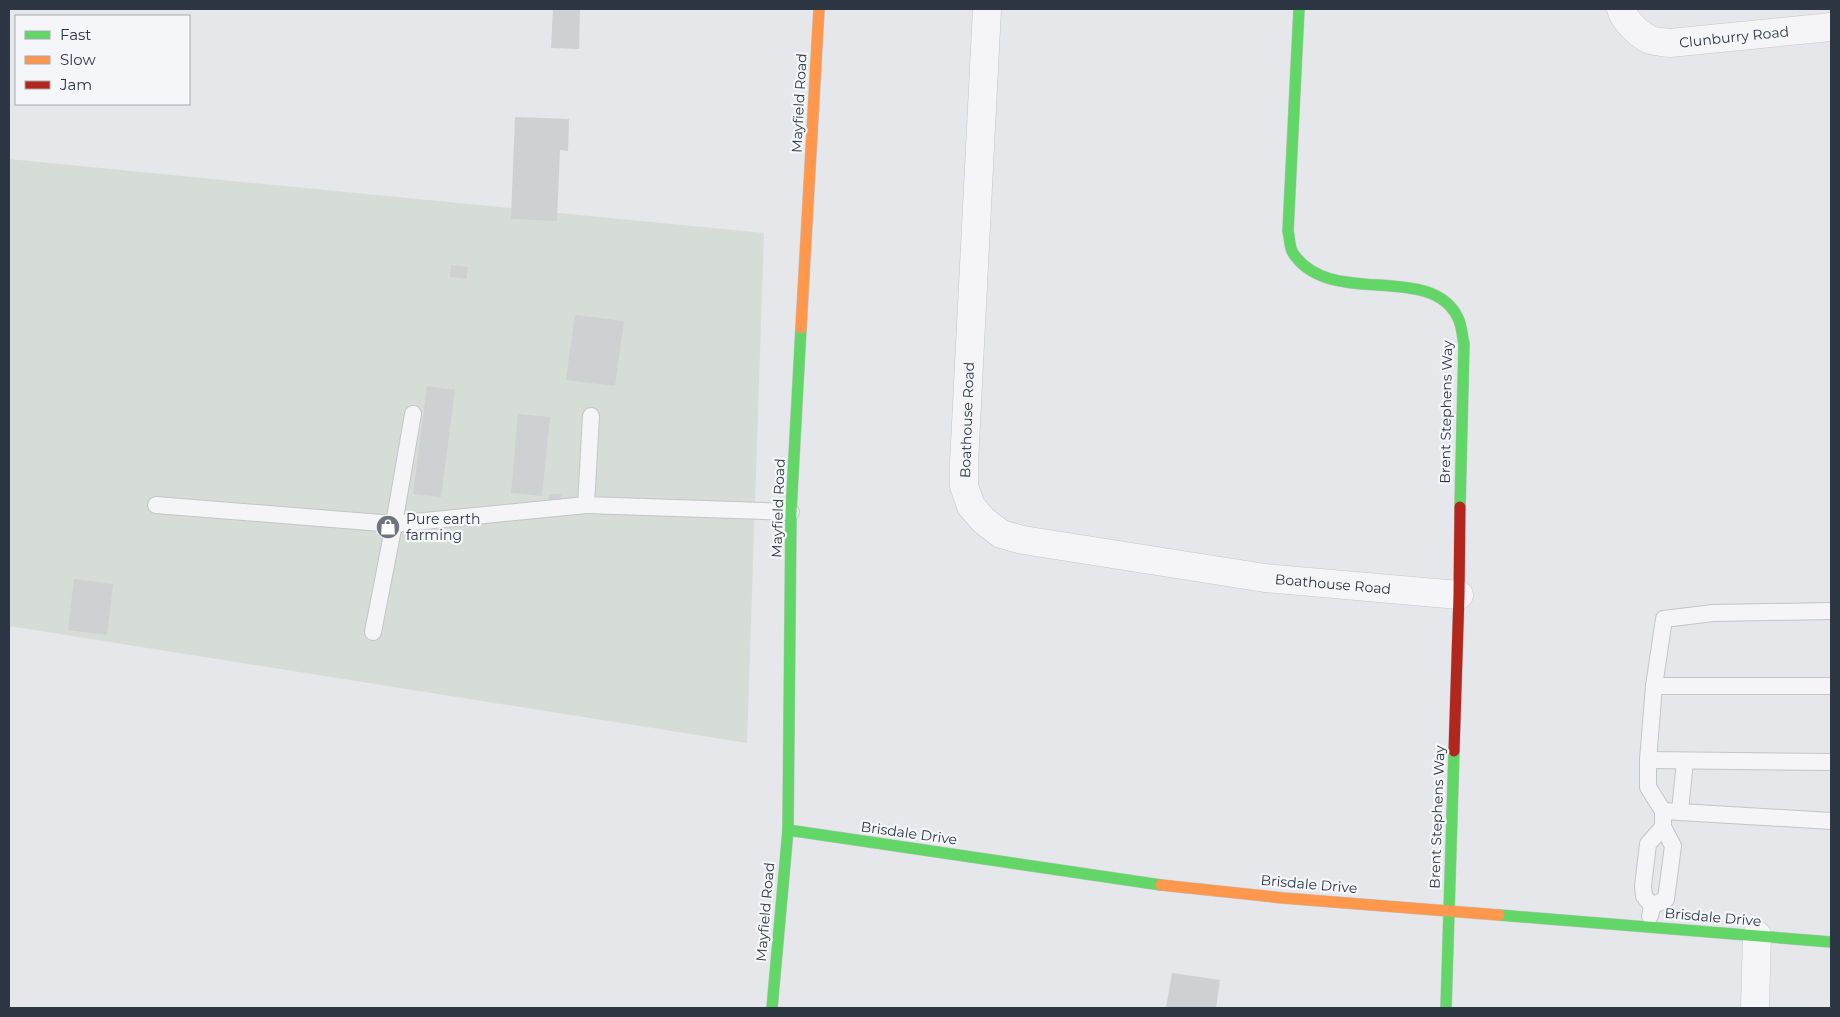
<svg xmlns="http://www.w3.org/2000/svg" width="1840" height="1017" font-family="Montserrat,sans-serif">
	<rect width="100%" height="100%" fill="#e5e7ea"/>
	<polygon fill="#d6ddd6" points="9,159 764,233 747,743 9,626"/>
	<g fill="#ced0d2">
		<polygon points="553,9 580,9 579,49 551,48"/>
		<polygon points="515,117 569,119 568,151 560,150 557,221 511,219"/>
		<polygon points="451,265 468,267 466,279 450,277"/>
		<polygon points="575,315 624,321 615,386 566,380"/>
		<polygon points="427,386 455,390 441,497 413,494"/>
		<polygon points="518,414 550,417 542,496 511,493"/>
		<polygon points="549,494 561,494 560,504 548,503"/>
		<polygon points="74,579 113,584 107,635 68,630"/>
		<polygon points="1172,973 1220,980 1216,1008 1166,1008"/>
	</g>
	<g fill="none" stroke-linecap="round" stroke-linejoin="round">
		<g stroke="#c3c5c8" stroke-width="18">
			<g id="lane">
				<polyline points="413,414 394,524 586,505"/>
				<polyline points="591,416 586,505 791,512"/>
				<polyline points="156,505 394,524 373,632"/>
				<polyline points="1654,686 1831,686"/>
				<polyline points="1648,760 1831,762"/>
				<polyline points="1663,811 1831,821"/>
				<polyline points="1680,811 1685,761"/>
				<polyline points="1652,906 1666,899 1673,846 1663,827 1663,811 1648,787 1648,760 1654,686 1664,619 1713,613 1831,611"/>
				<polyline points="1650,916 1652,906 1644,896 1643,886 1648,844 1663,827"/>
			</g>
		</g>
		<g stroke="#c3c5c8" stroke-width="29">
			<g id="street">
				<polyline points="987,9 964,463 964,486 971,506 983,520 1001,534 1023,540 1265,578 1459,595"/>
				<path d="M 1621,9 C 1624,20 1640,36 1651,40 C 1657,42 1664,42 1670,43 L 1831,27"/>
				<polyline points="1755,1008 1757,935"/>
			</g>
		</g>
		<g stroke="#c3c5c8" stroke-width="12">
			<g id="fast">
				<path d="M 1299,9 L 1288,231 C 1290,238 1289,247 1293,253 C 1329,309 1431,261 1458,318 C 1462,326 1462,335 1464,344 L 1460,507"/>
				<polyline points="788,830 1161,885"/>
				<polyline points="1499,915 1831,942"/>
				<polyline points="772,1008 788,830 791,512 801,328"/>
				<polyline points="1446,1008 1454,751"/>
			</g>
		</g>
		<g stroke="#c3c5c8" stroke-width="12">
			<g id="slow">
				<polyline points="801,328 819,9"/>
				<polyline points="1161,885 1283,898 1499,915"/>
			</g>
		</g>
		<g stroke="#c3c5c8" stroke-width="12">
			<polyline id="jam" points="1454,751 1459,595 1460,507"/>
		</g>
		<use href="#lane" stroke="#f5f5f7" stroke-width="16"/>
		<use href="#street" stroke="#f5f5f7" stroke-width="28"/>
		<use href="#fast" stroke="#63d668" stroke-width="11"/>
		<use href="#slow" stroke="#ff974d" stroke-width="11"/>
		<use href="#jam" stroke="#b3261e" stroke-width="11"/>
	</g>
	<defs>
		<g id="shop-disc" transform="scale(1.25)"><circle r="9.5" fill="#6d747d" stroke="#f4f6f9"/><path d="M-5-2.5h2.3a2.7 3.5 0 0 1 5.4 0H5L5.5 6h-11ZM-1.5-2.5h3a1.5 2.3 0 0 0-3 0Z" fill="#fff"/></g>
	</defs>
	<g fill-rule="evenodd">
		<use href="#shop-disc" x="388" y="527"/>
	</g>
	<g text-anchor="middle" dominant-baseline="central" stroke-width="4.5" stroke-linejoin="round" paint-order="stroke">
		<g font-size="14" fill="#2d3643" stroke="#f4f6f9">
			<text transform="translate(1734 37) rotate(-6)">Clunburry Road</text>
			<text transform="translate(799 103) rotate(-87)">Mayfield Road</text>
			<text transform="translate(1446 412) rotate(-89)">Brent Stephens Way</text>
			<text transform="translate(967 420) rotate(-88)">Boathouse Road</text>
			<text transform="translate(778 508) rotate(-88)">Mayfield Road</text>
			<text transform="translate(1333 584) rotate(5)">Boathouse Road</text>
			<text transform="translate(1437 817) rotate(-88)">Brent Stephens Way</text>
			<text transform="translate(909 833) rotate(8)">Brisdale Drive</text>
			<text transform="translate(1309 884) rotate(5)">Brisdale Drive</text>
			<text transform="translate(765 912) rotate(-85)">Mayfield Road</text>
			<text transform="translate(1713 917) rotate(5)">Brisdale Drive</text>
		</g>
		<g font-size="14" fill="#2d3643" stroke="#f4f6f9" text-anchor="start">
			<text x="406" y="519">Pure earth<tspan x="406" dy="16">farming</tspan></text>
		</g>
	</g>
	<rect width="1840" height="1017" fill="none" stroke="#2d3643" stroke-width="20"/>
	<rect x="15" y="15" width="175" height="90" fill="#f4f6f9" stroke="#a4a9b0"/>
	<rect x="25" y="31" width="25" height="8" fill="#63d668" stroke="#a4a9b0"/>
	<text x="60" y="40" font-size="15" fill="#2d3643">Fast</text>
	<rect x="25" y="56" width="25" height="8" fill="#ff974d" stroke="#a4a9b0"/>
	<text x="60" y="65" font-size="15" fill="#2d3643">Slow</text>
	<rect x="25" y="81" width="25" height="8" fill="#b3261e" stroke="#a4a9b0"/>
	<text x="60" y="90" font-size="15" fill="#2d3643">Jam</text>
</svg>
